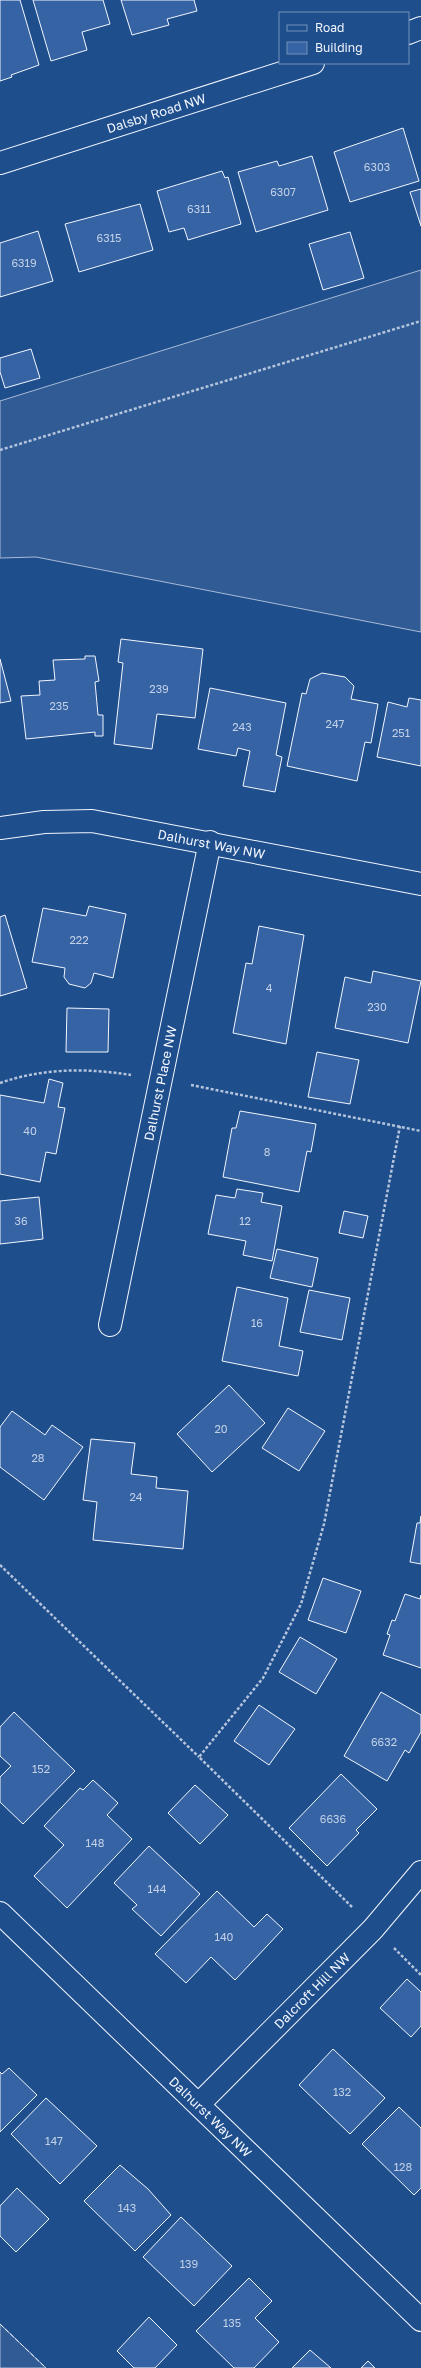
<svg xmlns="http://www.w3.org/2000/svg" width="421" height="2368" font-family="'Golos Text',sans-serif">
	<rect width="100%" height="100%" fill="#1f4e8c"/>
	<g fill="#305b95" stroke="#a8bbd7">
		<polygon points="421,270 421,632 36,557 0,558 0,401"/>
		<polygon points="0,2324 46,2368 0,2368"/>
	</g>
	<g fill="#3563a3" stroke="#f2f6ff">
		<polygon points="0,0 20,0 39,65 11,75 12,77 0,81"/>
		<polygon points="33,0 103,0 110,24 82,32 87,50 51,61"/>
		<polygon points="121,0 194,0 197,11 167,19 169,25 132,35"/>
		<polygon points="403,128 419,181 350,202 334,152"/>
		<polygon points="312,156 328,210 256,232 238,172 277,161 279,166"/>
		<polygon points="222,171 225,178 228,177 241,224 188,240 184,228 169,232 157,191"/>
		<polygon points="421,189 421,226 410,192"/>
		<polygon points="140,204 153,250 79,272 65,224"/>
		<polygon points="38,231 53,281 0,297 0,243"/>
		<polygon points="350,232 364,278 323,290 309,244"/>
		<polygon points="31,349 40,378 5,388 0,372 0,358"/>
		<polygon points="121,639 203,649 195,718 157,714 152,749 114,744 123,663 118,662"/>
		<polygon points="85,656 95,656 99,681 95,682 98,715 103,715 103,736 95,736 95,732 26,739 21,696 40,695 39,681 55,680 53,660 85,659"/>
		<polygon points="0,659 11,701 0,703"/>
		<polygon points="322,673 345,677 354,686 351,699 378,704 371,743 365,742 357,781 287,766 302,693 306,694 310,679"/>
		<polygon points="210,688 286,703 276,755 282,757 275,792 243,786 250,751 238,748 236,756 198,749"/>
		<polygon points="409,698 421,700 421,766 377,757 388,702 407,707"/>
		<polygon points="89,906 126,914 113,978 94,973 91,983 85,988 69,984 64,977 65,968 32,962 43,908 86,916"/>
		<polygon points="5,915 27,988 0,996 0,917"/>
		<polygon points="259,926 304,935 286,1044 233,1033 246,963 252,964"/>
		<polygon points="373,971 421,981 408,1043 335,1028 345,977 371,983"/>
		<polygon points="67,1008 109,1009 108,1052 66,1052"/>
		<polygon points="317,1052 359,1060 350,1104 308,1097"/>
		<polygon points="49,1079 63,1083 58,1107 65,1108 56,1154 46,1152 40,1182 0,1174 0,1095 44,1103"/>
		<polygon points="240,1111 316,1124 311,1152 307,1151 299,1192 223,1177 232,1128 236,1128"/>
		<polygon points="237,1189 263,1193 261,1202 282,1206 272,1261 243,1255 246,1241 208,1234 216,1195 235,1198"/>
		<polygon points="39,1197 43,1239 0,1244 0,1201"/>
		<polygon points="344,1211 368,1216 363,1238 339,1233"/>
		<polygon points="277,1249 318,1258 312,1287 270,1278"/>
		<polygon points="237,1287 288,1298 279,1346 303,1351 298,1376 222,1361"/>
		<polygon points="309,1290 350,1298 342,1340 300,1332"/>
		<polygon points="229,1385 265,1423 212,1472 177,1434"/>
		<polygon points="288,1408 325,1431 299,1471 262,1448"/>
		<polygon points="12,1411 45,1435 52,1425 83,1447 44,1500 0,1467 0,1427"/>
		<polygon points="91,1439 135,1443 131,1474 157,1477 156,1488 188,1491 183,1549 93,1540 97,1502 83,1500"/>
		<polygon points="421,1516 421,1564 410,1562 417,1523 420,1523"/>
		<polygon points="323,1578 361,1591 346,1633 308,1620"/>
		<polygon points="405,1594 420,1599 421,1595 421,1668 383,1655 390,1635 387,1634 392,1620 395,1621"/>
		<polygon points="300,1637 337,1659 316,1694 279,1672"/>
		<polygon points="381,1692 421,1715 421,1732 409,1753 405,1750 387,1781 344,1756"/>
		<polygon points="259,1705 295,1729 269,1765 234,1741"/>
		<polygon points="14,1712 75,1771 23,1824 0,1802 0,1777 11,1766 0,1756 0,1727"/>
		<polygon points="341,1774 377,1809 356,1830 359,1833 327,1866 289,1828"/>
		<polygon points="93,1780 118,1803 107,1815 132,1839 67,1908 34,1876 64,1845 44,1826 80,1788 83,1790"/>
		<polygon points="195,1785 228,1815 200,1844 168,1813"/>
		<polygon points="149,1846 200,1894 161,1936 132,1909 137,1905 114,1883"/>
		<polygon points="217,1891 254,1927 267,1914 283,1929 235,1980 211,1957 186,1983 155,1954"/>
		<polygon points="407,1979 421,1992 421,2026 411,2037 380,2008"/>
		<polygon points="333,2049 385,2098 350,2134 299,2085"/>
		<polygon points="9,2068 37,2095 0,2132 0,2072 2,2074"/>
		<polygon points="46,2098 97,2146 60,2184 11,2134"/>
		<polygon points="399,2107 421,2128 421,2188 414,2195 362,2144"/>
		<polygon points="120,2165 148,2189 171,2215 135,2251 84,2201"/>
		<polygon points="17,2188 49,2219 16,2252 0,2236 0,2206"/>
		<polygon points="181,2217 232,2266 194,2306 143,2257"/>
		<polygon points="249,2278 272,2301 255,2318 279,2342 254,2368 234,2368 196,2331"/>
		<polygon points="149,2317 177,2345 155,2368 134,2368 117,2351"/>
		<polygon points="310,2350 331,2368 292,2368"/>
		<polygon points="368,2361 375,2368 361,2368"/>
	</g>
	<g fill="none" stroke-linecap="round" stroke-linejoin="round">
		<g stroke="#f2f6ff" stroke-width="24">
			<g id="minor">
				<polyline points="408,33 421,28"/>
				<path id="s1" d="M 0,163 L 313,63"/>
				<path id="s2" d="M 0,828 L 44,822 L 92,821 L 421,884"/>
				<path id="s3" d="M 110,1325 L 210,842"/>
				<path id="s4" d="M 0,1913 L 421,2320"/>
				<path id="s5" d="M 199,2104 L 373,1929 L 421,1872"/>
			</g>
		</g>
		<g stroke="#b3c4dc" stroke-width="2.5" stroke-dasharray="3 2" stroke-linecap="butt">
			<polyline points="0,450 421,321"/>
			<path d="M 0,1083 C 43,1068 87,1068 131,1075"/>
			<polyline points="191,1085 421,1131"/>
			<polyline points="0,1565 199,1757"/>
			<polyline points="352,1907 199,1757 263,1678 301,1604 324,1524 400,1126"/>
			<polyline points="394,1948 421,1975"/>
		</g>
		<use href="#minor" stroke="#1f4e8c" stroke-width="22"/>
		<polyline stroke="#f2f6ff" stroke-width="1" stroke-dasharray="5 2" stroke-linecap="butt" points="0,2324 46,2368"/>
	</g>
	<g text-anchor="middle" dominant-baseline="central" stroke-width="3" stroke-linejoin="round" paint-order="stroke">
		<g font-size="11" fill="#c3d1e8">
			<text x="377" y="166">6303</text>
			<text x="283" y="191">6307</text>
			<text x="199" y="208">6311</text>
			<text x="109" y="237">6315</text>
			<text x="24" y="262">6319</text>
			<text x="159" y="688">239</text>
			<text x="59" y="705">235</text>
			<text x="335" y="723">247</text>
			<text x="242" y="726">243</text>
			<text x="401" y="732">251</text>
			<text x="79" y="939">222</text>
			<text x="269" y="987">4</text>
			<text x="377" y="1006">230</text>
			<text x="30" y="1130">40</text>
			<text x="267" y="1151">8</text>
			<text x="21" y="1220">36</text>
			<text x="245" y="1220">12</text>
			<text x="257" y="1322">16</text>
			<text x="221" y="1428">20</text>
			<text x="38" y="1457">28</text>
			<text x="136" y="1496">24</text>
			<text x="384" y="1741">6632</text>
			<text x="41" y="1768">152</text>
			<text x="333" y="1818">6636</text>
			<text x="95" y="1842">148</text>
			<text x="157" y="1888">144</text>
			<text x="224" y="1936">140</text>
			<text x="342" y="2091">132</text>
			<text x="54" y="2140">147</text>
			<text x="403" y="2166">128</text>
			<text x="127" y="2207">143</text>
			<text x="189" y="2263">139</text>
			<text x="232" y="2322">135</text>
		</g>
		<g font-size="13" fill="#f2f6ff" stroke="#1f4e8c">
			<text stroke="none"><textPath href="#s1" startOffset="164">Dalsby Road NW</textPath></text>
			<text stroke="none"><textPath href="#s2" startOffset="214">Dalhurst Way NW</textPath></text>
			<text stroke="none"><textPath href="#s3" startOffset="247">Dalhurst Place NW</textPath></text>
			<text stroke="none"><textPath href="#s5" startOffset="160">Dalcroft Hill NW</textPath></text>
			<text stroke="none"><textPath href="#s4" startOffset="293">Dalhurst Way NW</textPath></text>
		</g>
	</g>
	<rect x="279" y="12" width="130" height="52" fill="#1f4e8c" stroke="#7391ba"/>
	<rect x="287" y="25" width="20" height="6" fill="#1f4e8c" stroke="#7391ba"/>
	<text x="315" y="32" font-size="12" fill="#f2f6ff">Road</text>
	<rect x="287" y="42" width="20" height="12" fill="#3563a3" stroke="#7391ba"/>
	<text x="315" y="52" font-size="12" fill="#f2f6ff">Building</text>
</svg>
